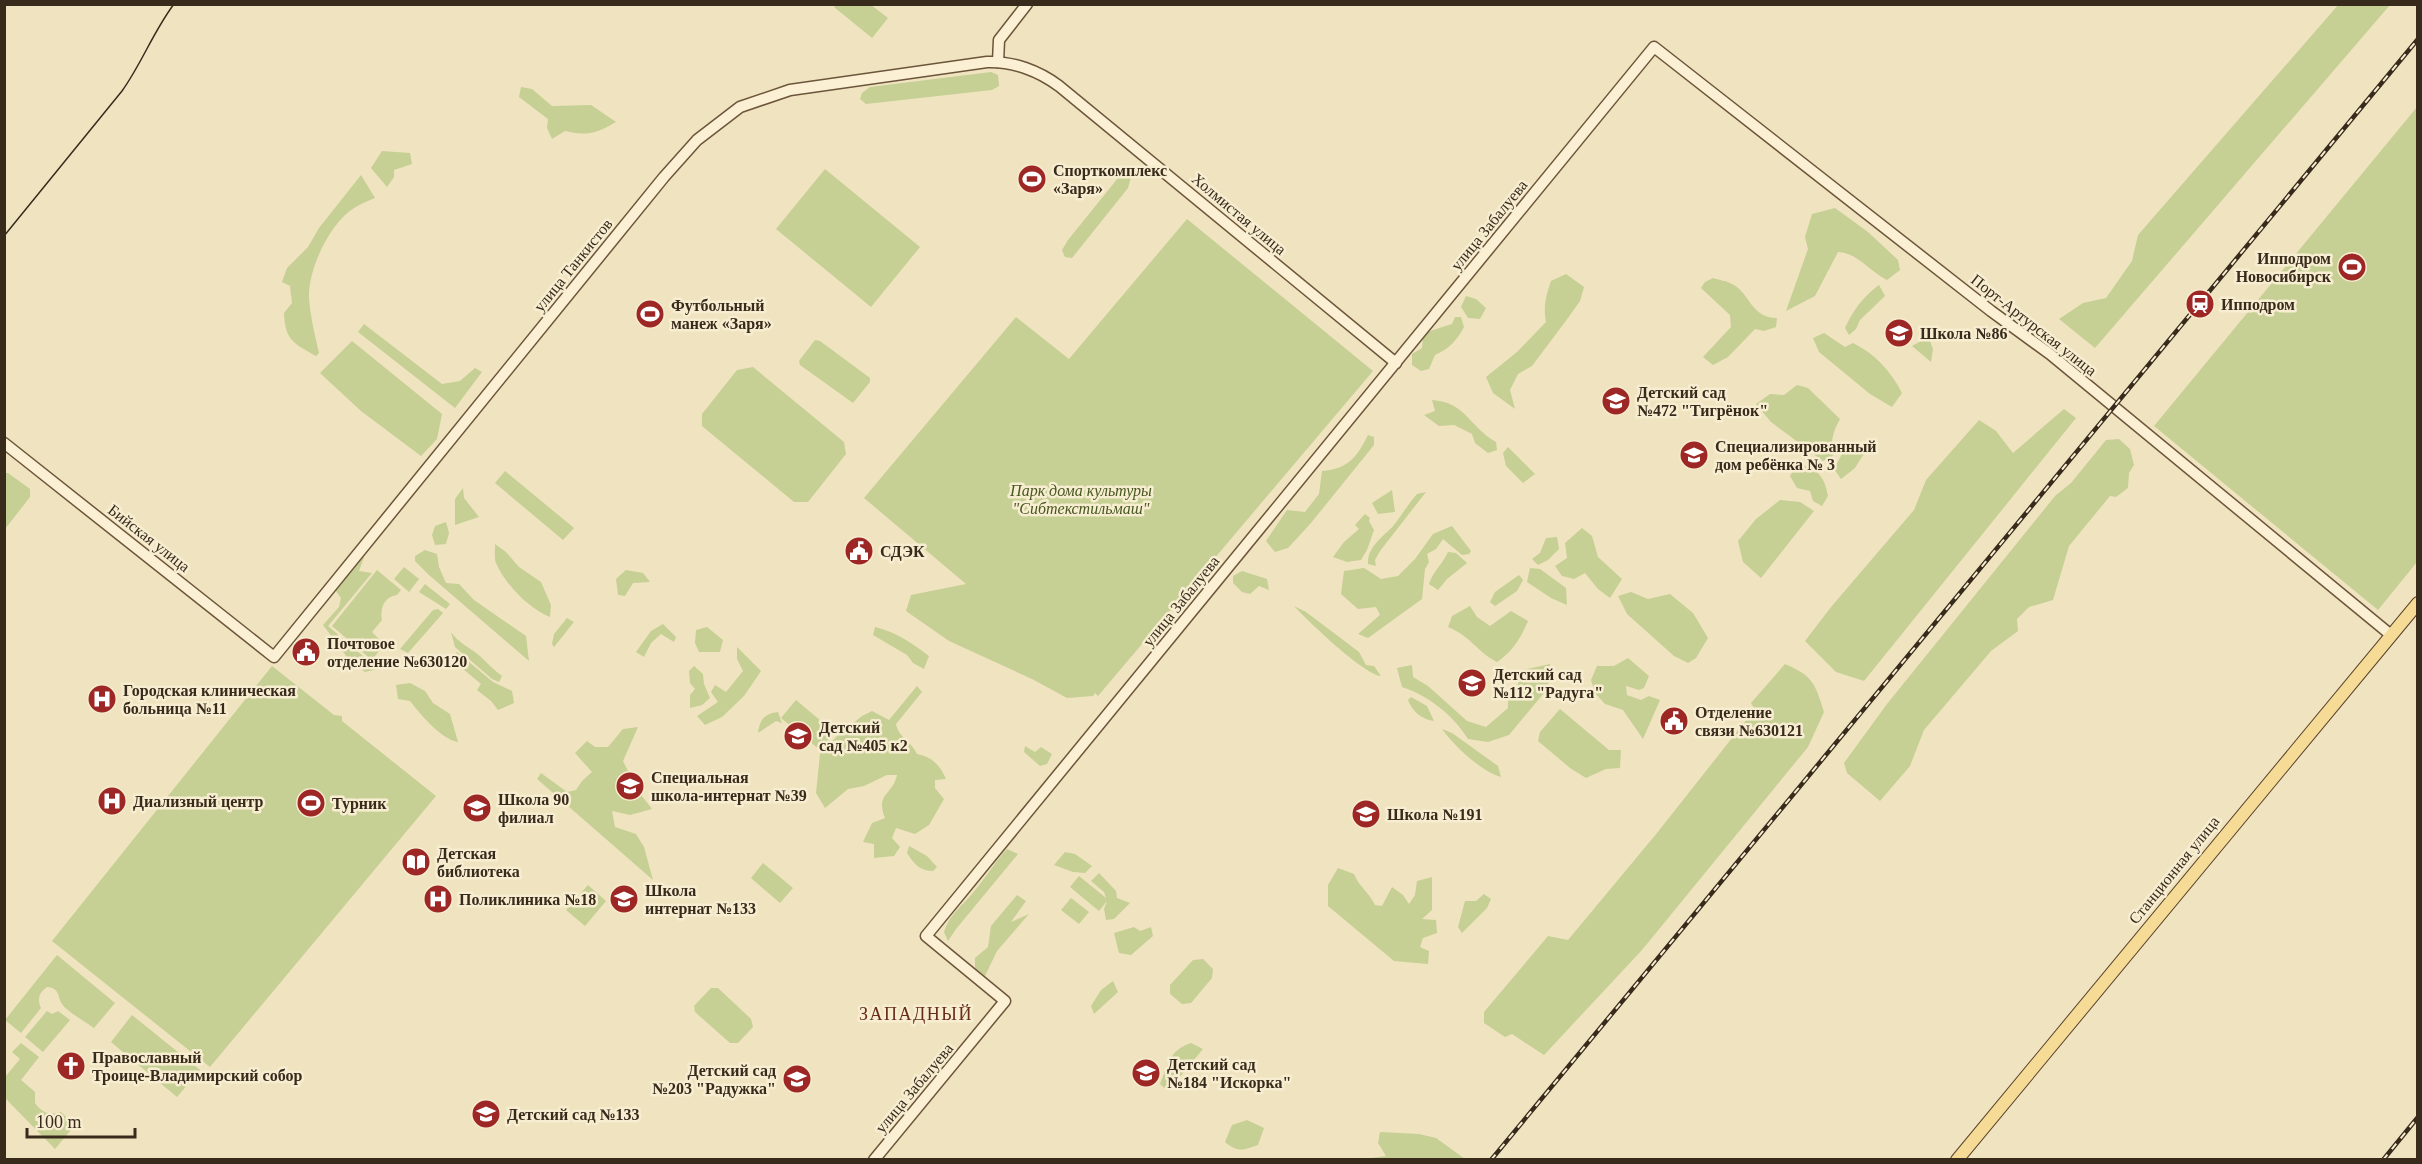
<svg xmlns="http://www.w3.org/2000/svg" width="2422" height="1164" font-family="Georgia,serif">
	<rect width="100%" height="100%" fill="#f0e4c0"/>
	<g fill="#c6cf94">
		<polygon points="2339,4 2390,5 2095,348 2059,319 2083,303 2106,298 2132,261 2138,235"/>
		<polygon points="837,5 871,5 888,18 872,38 834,7"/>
		<polygon points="991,72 998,75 999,86 992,90 866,104 860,99 862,93 870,87"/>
		<path d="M 521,87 L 532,89 L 552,106 L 591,105 L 616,122 C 595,134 588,136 565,131 L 552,139 L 547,128 L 548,119 L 519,97 Z"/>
		<polygon points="2417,107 2417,562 2378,610 2154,426"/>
		<polygon points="382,151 410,153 412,164 394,170 394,177 387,187 371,168"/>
		<polygon points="825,169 920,247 871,307 776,229"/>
		<polygon points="1123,174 1131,177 1128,188 1072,258 1065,257 1062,250 1068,240 1118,178"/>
		<path d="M 361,175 L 375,198 C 368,201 360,204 354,208 C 330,223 308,269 309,297 C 310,316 315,335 319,353 L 316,356 C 293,343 285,340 284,313 L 292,303 L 290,286 L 282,282 L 287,268 L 308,247 L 319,228 Z"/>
		<path d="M 1835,208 L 1868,232 L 1898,260 L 1900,270 L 1887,280 C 1869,271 1858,253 1838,252 L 1815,296 L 1786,311 L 1808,249 L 1805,237 L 1812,214 Z"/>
		<polygon points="1187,219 1373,371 1098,696 1095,693 1093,696 1067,698 1032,679 949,641 906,611 911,595 966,584 864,498 1016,317 1069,359"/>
		<path d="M 1566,274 L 1584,287 L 1580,301 L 1568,318 L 1532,366 L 1518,374 L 1510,390 L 1515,409 L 1493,393 L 1486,377 L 1517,352 L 1546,322 C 1543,306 1546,296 1551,281 Z"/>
		<path d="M 1713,278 C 1719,280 1727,281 1732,284 C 1750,293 1751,318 1777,318 L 1776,327 L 1764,331 L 1755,329 L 1728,357 L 1713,365 L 1703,357 L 1731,327 L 1730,315 L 1701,288 L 1705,282 Z"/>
		<path d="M 1879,285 L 1885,296 L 1860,320 L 1856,329 L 1849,335 L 1845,328 C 1853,310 1863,297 1879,285 Z"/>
		<polygon points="1466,296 1476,299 1486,308 1480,319 1468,318 1461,307"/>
		<path d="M 1455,317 L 1461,317 L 1464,327 C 1457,340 1449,349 1435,355 L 1429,369 L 1421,371 L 1412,365 L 1412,354 L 1422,348 L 1423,336 L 1430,331 L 1452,324 Z"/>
		<polygon points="364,324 442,384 460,381 475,368 482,372 455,408 358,332"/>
		<polygon points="1927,327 1935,334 1930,341 1933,349 1931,362 1912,346 1921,341 1922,333"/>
		<path d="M 1824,333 L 1845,347 L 1853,343 C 1875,354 1891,371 1902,393 L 1892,407 L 1870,394 L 1819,352 L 1813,338 Z"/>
		<polygon points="815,340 820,341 870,378 870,382 853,403 800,365 799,361"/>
		<polygon points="352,341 442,414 437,439 421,456 361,411 320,373"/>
		<polygon points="753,367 844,442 846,454 808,502 794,502 702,426 702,414 737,370"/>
		<path d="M 1797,385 L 1808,388 L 1840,419 C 1833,432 1830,441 1833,456 L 1823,461 L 1771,422 L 1756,404 L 1770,394 L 1784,395 Z"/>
		<path d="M 1432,400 C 1466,402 1468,426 1496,442 L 1497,450 L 1488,453 L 1475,443 L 1472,434 L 1454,425 L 1439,426 L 1424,415 L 1435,411 Z"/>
		<polygon points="2064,409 2076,418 1864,681 1836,672 1805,641 1831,607 1914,510 1926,480 1979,420 1996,431 2013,453"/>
		<path d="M 1368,435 L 1374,437 L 1374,445 L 1311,523 L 1288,548 L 1275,552 L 1266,541 L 1287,510 L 1305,512 L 1319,494 L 1322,471 C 1348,469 1357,457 1368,435 Z"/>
		<polygon points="2119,439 2130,449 2134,465 2129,473 2128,488 2116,497 2110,496 2069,546 2053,600 2029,607 2017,619 2018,631 1991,651 1924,730 1910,766 1880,801 1847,773 1844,763 1887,704 2055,496 2071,483 2106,440"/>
		<polygon points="1852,446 1865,452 1855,468 1841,479 1834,469 1842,454"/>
		<polygon points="1508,447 1535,474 1523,483 1506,466 1503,453"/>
		<path d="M 1797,464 C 1818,469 1824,475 1828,496 L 1822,506 L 1813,501 L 1810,491 L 1797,488 L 1790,476 Z"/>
		<polygon points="505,471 574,528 563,540 495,483"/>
		<polygon points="5,473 8,473 30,489 30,497 5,529"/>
		<polygon points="463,488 464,498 479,517 455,525 455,499"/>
		<polygon points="1392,490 1395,512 1378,514 1372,503"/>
		<path d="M 1426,492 L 1380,551 L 1375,560 L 1376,566 L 1368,564 C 1367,547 1383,537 1394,525 C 1402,515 1408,504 1417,494 Z"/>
		<polygon points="1780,500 1800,502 1814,511 1761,578 1743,562 1738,541 1756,519"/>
		<polygon points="1365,514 1370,518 1369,521 1374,530 1367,550 1361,560 1347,562 1333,557 1344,542 1359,529 1355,525"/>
		<polygon points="446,522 449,533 446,544 435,545 432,535 435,526"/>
		<polygon points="1452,526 1471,551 1469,554 1462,555 1443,539 1436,549 1427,554 1429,562 1425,569 1422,599 1368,638 1358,634 1380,615 1376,607 1358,609 1341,594 1344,571 1364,568 1381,579 1398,576 1415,559 1433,534"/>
		<polygon points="1582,528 1592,536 1598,557 1622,579 1610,598 1598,589 1585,573 1574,579 1562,576 1555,566 1567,558 1565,543"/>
		<polygon points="1557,537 1559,549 1548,560 1538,565 1532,559 1540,553 1546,538"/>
		<path d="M 495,544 L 506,552 L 519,567 L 541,582 L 551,605 L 550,617 C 529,609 505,584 496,563 C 494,558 495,550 495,544 Z"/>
		<polygon points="425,550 437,554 439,567 446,583 459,584 474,600 526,636 529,661 429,575 415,561 415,556"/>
		<path d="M 1448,552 L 1456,553 L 1467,563 L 1447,579 L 1438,590 L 1429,584 C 1433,571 1442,565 1448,552 Z"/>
		<polygon points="358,557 364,557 359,571 372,573 328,626 378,669 365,672 347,657 323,625 339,607 341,598 333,587"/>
		<polygon points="404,567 419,579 409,592 394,579"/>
		<polygon points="1530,568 1540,569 1566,588 1567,605 1551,598 1527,582"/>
		<path d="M 377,570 L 401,590 L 397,595 C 384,597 380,608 382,620 L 372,632 L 382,642 L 382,647 L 372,660 L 332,626 Z"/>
		<polygon points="626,570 643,573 650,582 633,583 625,596 618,595 616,579"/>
		<polygon points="1242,571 1267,579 1269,590 1259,586 1250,594 1242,592 1233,583 1233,576"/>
		<polygon points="1519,575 1523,580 1517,591 1495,606 1490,602 1495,592"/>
		<polygon points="425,584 450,604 446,609 419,592"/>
		<polygon points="1631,592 1648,599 1670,594 1693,613 1708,638 1696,658 1688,663 1674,656 1627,614 1618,596"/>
		<path d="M 1294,606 L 1306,612 L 1359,652 L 1366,665 L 1374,666 L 1381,676 C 1364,675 1307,620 1294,606 Z"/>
		<path d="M 1470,606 L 1477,617 L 1490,626 L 1511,611 L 1528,621 C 1520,639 1513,651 1497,662 C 1477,652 1472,637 1448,627 L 1452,616 Z"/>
		<polygon points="438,609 443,613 408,653 400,649 433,610"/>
		<polygon points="567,618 574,622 554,647 552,644 554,634"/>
		<polygon points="663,624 676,637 674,642 661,634 651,643 644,657 636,652 651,631"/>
		<polygon points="707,627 723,640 720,652 699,652 695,643 696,630"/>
		<path d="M 875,627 C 896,632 912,643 929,656 L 924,669 L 913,663 L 907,655 L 873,635 Z"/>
		<path d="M 451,632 C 458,643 471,648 481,657 C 488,664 494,670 502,676 L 499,682 L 492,679 L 455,647 Z"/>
		<polygon points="737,647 761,671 744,696 722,717 705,725 697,716 718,702 711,692 715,685 726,692 743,671 737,659"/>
		<polygon points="457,652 493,682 512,691 514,703 498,710 491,701 477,690 481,684 451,659"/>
		<polygon points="1628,658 1649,676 1644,688 1639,690 1626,686 1627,695 1641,700 1649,696 1660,700 1643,739 1623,710 1605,704 1595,693 1591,680 1597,666 1614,666"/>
		<path d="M 1550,664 L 1548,688 L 1509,735 L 1488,742 L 1468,739 C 1453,715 1429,696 1402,687 L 1397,668 L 1412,665 L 1413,677 L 1428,686 L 1467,721 L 1486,727 L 1508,708 L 1508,698 L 1518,695 L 1518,671 Z"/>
		<path d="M 1785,664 C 1813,676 1815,683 1824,712 L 1808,747 L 1642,950 L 1544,1055 L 1512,1034 L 1505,1037 L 1484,1023 L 1484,1012 L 1548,936 L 1568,940 L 1657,833 L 1751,714 L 1753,715 L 1756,711 L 1751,703 Z"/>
		<polygon points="272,666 334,715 342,716 342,721 436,796 210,1067 52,941"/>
		<polygon points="694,666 703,674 704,684 710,698 702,705 690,708 690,695 695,689 690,683 689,671"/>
		<path d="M 410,683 L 425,691 L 433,703 L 450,714 L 458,742 C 442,740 420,714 410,701 L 398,699 L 396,685 Z"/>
		<path d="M 917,686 L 922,692 L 896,724 C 898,737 912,742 917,754 C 932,757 940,765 946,779 L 935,780 L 935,788 L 944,799 L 929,825 L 915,834 L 896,828 L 892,838 L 900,847 L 894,856 L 874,858 L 874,844 L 863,842 L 872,823 L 885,818 C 875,793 893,795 897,775 L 887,775 L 864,786 L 848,789 L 825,808 L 816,793 L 820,754 L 837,736 L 862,716 L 872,711 L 889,720 Z"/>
		<path d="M 1411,697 L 1427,706 L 1434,721 C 1422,720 1412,711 1408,700 Z"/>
		<polygon points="796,700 834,732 820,750 781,718"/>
		<polygon points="1560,709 1609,750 1621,750 1620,768 1606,769 1586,778 1570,768 1538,741 1540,732"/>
		<path d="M 778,712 L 782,723 L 776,721 L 758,733 C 760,719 764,714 778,712 Z"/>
		<polygon points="638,727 623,761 638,791 652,809 630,815 612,811 615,827 636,834 644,847 653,880 537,779 541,773 567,792 576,790 582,781 592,772 575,753 587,741 595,747 608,747 623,729"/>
		<path d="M 1442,729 L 1452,733 L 1498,766 L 1501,777 C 1482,772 1454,746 1442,729 Z"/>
		<polygon points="1025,746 1035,752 1041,747 1052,754 1047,764 1040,766 1024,752"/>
		<path d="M 909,846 L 927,856 L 937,867 L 933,871 C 920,871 914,864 907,853 Z"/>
		<path d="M 1007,849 L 1018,854 L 956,929 L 948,941 L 944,932 C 949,915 961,907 972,894 C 985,879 994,863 1007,849 Z"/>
		<polygon points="1065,852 1075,854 1092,866 1085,873 1073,872 1054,865"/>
		<polygon points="763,863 793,888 780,903 751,878"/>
		<path d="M 1338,868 L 1354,874 C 1359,887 1369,892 1375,905 L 1382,906 L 1392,887 L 1403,895 L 1409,904 L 1415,895 L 1417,881 L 1432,877 L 1432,910 L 1422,919 L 1436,920 L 1437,933 L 1423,938 L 1420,947 L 1429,951 L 1428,964 L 1394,961 L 1328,906 L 1328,885 Z"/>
		<polygon points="1099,873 1116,891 1117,898 1130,903 1114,919 1106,920 1104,909 1107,901 1099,911 1070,887 1079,876 1106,898 1104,892 1091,881"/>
		<polygon points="588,885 606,901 585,926 566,910"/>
		<polygon points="1484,894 1491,899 1487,908 1462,933 1458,927 1465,901 1476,901"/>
		<polygon points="1017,895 1026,901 1011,922 1029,914 997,951 985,976 975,968 975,958 988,947 991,926"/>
		<polygon points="1071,898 1089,912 1079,924 1061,910"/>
		<polygon points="1134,927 1140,931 1151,927 1153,936 1131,955 1119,953 1114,933"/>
		<path d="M 57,955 L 115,1003 L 94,1028 C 87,1023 65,1010 62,1004 C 57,996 60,988 47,987 C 39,993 37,999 41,1008 L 21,1033 L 5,1020 Z"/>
		<polygon points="1203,959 1213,969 1212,978 1191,1003 1182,1004 1170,994 1170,985 1193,960"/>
		<polygon points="1113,981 1118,992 1094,1014 1091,1006 1101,990"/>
		<polygon points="711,988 718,988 751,1019 753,1027 738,1043 730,1043 695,1012 694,1006"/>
		<polygon points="47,1011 52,1014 58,1011 70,1020 43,1052 25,1037"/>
		<polygon points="132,1015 200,1070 177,1097 111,1042"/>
		<path d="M 21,1043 L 39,1057 L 21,1080 L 35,1092 L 35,1103 C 42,1113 50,1116 61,1112 L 75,1125 L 55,1149 L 5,1098 L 5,1077 L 20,1059 L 12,1052 Z"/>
		<path d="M 1191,1043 L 1203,1049 L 1168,1091 L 1160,1084 C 1169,1064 1168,1051 1191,1043 Z"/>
		<path d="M 1247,1120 L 1264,1128 L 1258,1145 C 1243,1150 1238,1153 1225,1142 L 1232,1125 Z"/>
		<polygon points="1380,1132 1419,1134 1436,1138 1465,1159 1364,1159 1386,1156 1378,1143"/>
	</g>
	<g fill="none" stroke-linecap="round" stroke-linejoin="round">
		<g stroke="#6c553a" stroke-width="13">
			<g id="secondary">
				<polyline points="998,62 999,40 1027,4"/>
				<path d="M 4,443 L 274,657 L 664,177 L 697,140 L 740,107 L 790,90 L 987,62 C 1013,61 1039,71 1059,86 L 1396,363"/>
				<polyline points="874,1160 1005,1001 926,936 1654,47 1991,311 2050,354 2391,635"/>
			</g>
		</g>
		<g stroke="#58422c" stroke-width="14">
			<polyline id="primary" points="1957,1160 2418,603"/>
		</g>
		<use href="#secondary" stroke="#fbf0d4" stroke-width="10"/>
		<use href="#primary" stroke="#f6db96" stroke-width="12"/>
		<path stroke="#392b1c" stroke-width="1.5" d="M 4,236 L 122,91 C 142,63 153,32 174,4"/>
		<g stroke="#392b1c" stroke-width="4.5">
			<g id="rail">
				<polyline points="1491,1160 2418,39"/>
				<polyline points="2383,1160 2418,1117"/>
			</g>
		</g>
		<use href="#rail" stroke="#f7edd0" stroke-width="2" stroke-dasharray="7" stroke-linecap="butt"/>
	</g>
	<defs>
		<g id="stadium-disc" transform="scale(1.5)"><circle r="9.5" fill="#9d2724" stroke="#f7edd0"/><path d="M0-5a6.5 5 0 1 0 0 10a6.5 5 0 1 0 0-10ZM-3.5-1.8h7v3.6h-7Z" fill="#fff"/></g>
		<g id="station-disc" transform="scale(1.5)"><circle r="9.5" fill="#9d2724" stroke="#f7edd0"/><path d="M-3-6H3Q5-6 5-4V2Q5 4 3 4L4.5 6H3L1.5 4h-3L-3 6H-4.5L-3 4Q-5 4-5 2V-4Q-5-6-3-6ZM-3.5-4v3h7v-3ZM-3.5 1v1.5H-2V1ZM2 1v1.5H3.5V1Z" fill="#fff"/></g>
		<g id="school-disc" transform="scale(1.5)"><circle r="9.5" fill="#9d2724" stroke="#f7edd0"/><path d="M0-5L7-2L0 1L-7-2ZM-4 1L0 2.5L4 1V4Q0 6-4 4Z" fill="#fff"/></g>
		<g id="civic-disc" transform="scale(1.5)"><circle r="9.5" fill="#9d2724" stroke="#f7edd0"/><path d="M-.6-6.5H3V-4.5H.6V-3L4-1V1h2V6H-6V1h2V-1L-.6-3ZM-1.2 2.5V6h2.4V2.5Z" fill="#fff"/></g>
		<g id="hospital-disc" transform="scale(1.5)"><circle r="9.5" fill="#9d2724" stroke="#f7edd0"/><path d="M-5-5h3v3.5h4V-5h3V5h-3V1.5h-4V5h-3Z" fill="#fff"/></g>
		<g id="library-disc" transform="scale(1.5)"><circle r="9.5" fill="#9d2724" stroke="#f7edd0"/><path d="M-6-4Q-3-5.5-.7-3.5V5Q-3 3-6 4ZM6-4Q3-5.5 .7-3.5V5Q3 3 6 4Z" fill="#fff"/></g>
		<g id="church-disc" transform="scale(1.5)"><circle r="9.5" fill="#9d2724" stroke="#f7edd0"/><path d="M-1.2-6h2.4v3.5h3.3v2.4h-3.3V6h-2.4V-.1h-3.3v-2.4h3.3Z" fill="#fff"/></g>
	</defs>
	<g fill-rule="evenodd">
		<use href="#stadium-disc" x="1032" y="179"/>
		<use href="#stadium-disc" x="2352" y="267"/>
		<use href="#station-disc" x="2200" y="304"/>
		<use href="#stadium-disc" x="650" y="314"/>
		<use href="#school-disc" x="1899" y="333"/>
		<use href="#school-disc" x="1616" y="401"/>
		<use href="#school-disc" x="1694" y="455"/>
		<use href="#civic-disc" x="859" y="551"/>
		<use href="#civic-disc" x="306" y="652"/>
		<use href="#school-disc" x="1472" y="683"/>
		<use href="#hospital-disc" x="102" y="699"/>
		<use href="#civic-disc" x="1674" y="721"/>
		<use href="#school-disc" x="798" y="736"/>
		<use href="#school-disc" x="630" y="786"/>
		<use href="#hospital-disc" x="112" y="801"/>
		<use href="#stadium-disc" x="311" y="803"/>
		<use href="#school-disc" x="477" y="808"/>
		<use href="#school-disc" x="1366" y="814"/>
		<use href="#library-disc" x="416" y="862"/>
		<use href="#hospital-disc" x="438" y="899"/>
		<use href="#school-disc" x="624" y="899"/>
		<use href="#church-disc" x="71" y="1066"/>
		<use href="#school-disc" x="1146" y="1073"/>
		<use href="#school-disc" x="797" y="1079"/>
		<use href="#school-disc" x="486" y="1114"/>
	</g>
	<g text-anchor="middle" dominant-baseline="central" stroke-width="5" stroke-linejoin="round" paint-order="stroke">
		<g font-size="16" font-weight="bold" fill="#392b1c" stroke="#f7edd0" text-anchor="start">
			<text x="1053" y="170">Спорткомплекс<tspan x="1053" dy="18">«Заря»</tspan></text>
			<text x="2331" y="258" text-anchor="end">Ипподром<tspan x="2331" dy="18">Новосибирск</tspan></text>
			<text x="2221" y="304">Ипподром</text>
			<text x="671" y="305">Футбольный<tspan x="671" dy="18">манеж «Заря»</tspan></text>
			<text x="1920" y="333">Школа №86</text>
			<text x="1637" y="392">Детский сад<tspan x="1637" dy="18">№472 "Тигрёнок"</tspan></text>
			<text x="1715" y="446">Специализированный<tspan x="1715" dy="18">дом ребёнка № 3</tspan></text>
			<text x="880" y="551">СДЭК</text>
			<text x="327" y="643">Почтовое<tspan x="327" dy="18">отделение №630120</tspan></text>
			<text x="1493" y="674">Детский сад<tspan x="1493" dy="18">№112 "Радуга"</tspan></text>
			<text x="123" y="690">Городская клиническая<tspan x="123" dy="18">больница №11</tspan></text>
			<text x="1695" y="712">Отделение<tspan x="1695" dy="18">связи №630121</tspan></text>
			<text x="819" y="727">Детский<tspan x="819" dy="18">сад №405 к2</tspan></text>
			<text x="651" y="777">Специальная<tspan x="651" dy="18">школа-интернат №39</tspan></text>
			<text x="498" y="799">Школа 90<tspan x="498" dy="18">филиал</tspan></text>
			<text x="133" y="801">Диализный центр</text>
			<text x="332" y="803">Турник</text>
			<text x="1387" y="814">Школа №191</text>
			<text x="437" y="853">Детская<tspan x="437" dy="18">библиотека</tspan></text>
			<text x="645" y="890">Школа<tspan x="645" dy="18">интернат №133</tspan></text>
			<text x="459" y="899">Поликлиника №18</text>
			<text x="92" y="1057">Православный<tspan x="92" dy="18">Троице-Владимирский собор</tspan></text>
			<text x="1167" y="1064">Детский сад<tspan x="1167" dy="18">№184 "Искорка"</tspan></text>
			<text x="776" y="1070" text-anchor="end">Детский сад<tspan x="776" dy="18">№203 "Радужка"</tspan></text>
			<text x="507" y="1114">Детский сад №133</text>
		</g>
		<g font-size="16" fill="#392b1c" stroke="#f7edd0">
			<text transform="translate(1239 214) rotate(40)">Холмистая улица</text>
			<text transform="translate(1489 225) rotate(-51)">улица Забалуева</text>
			<text transform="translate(573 265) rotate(-51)">улица Танкистов</text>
			<text transform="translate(2034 325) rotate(38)">Порт-Артурская улица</text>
			<text transform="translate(149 538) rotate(38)">Бийская улица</text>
			<text transform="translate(1181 601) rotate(-51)">улица Забалуева</text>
			<text transform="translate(2174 870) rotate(-51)">Станционная улица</text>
			<text transform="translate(914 1088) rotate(-50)">улица Забалуева</text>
		</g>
		<g font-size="16" font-style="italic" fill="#485722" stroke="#f7edd0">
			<text x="1081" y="490">Парк дома культуры<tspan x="1081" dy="18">"Сибтекстильмаш"</tspan></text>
		</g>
		<g font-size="18" letter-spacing="1.5" fill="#682c19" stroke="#f7edd0">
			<text x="916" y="1014">ЗАПАДНЫЙ</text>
		</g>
	</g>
	<rect width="2422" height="1164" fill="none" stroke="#392b1c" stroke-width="12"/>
	<path d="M27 1128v9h108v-9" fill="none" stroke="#392b1c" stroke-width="3"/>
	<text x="36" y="1128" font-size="18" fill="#392b1c" stroke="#f7edd0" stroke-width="4.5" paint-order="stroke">100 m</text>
</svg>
